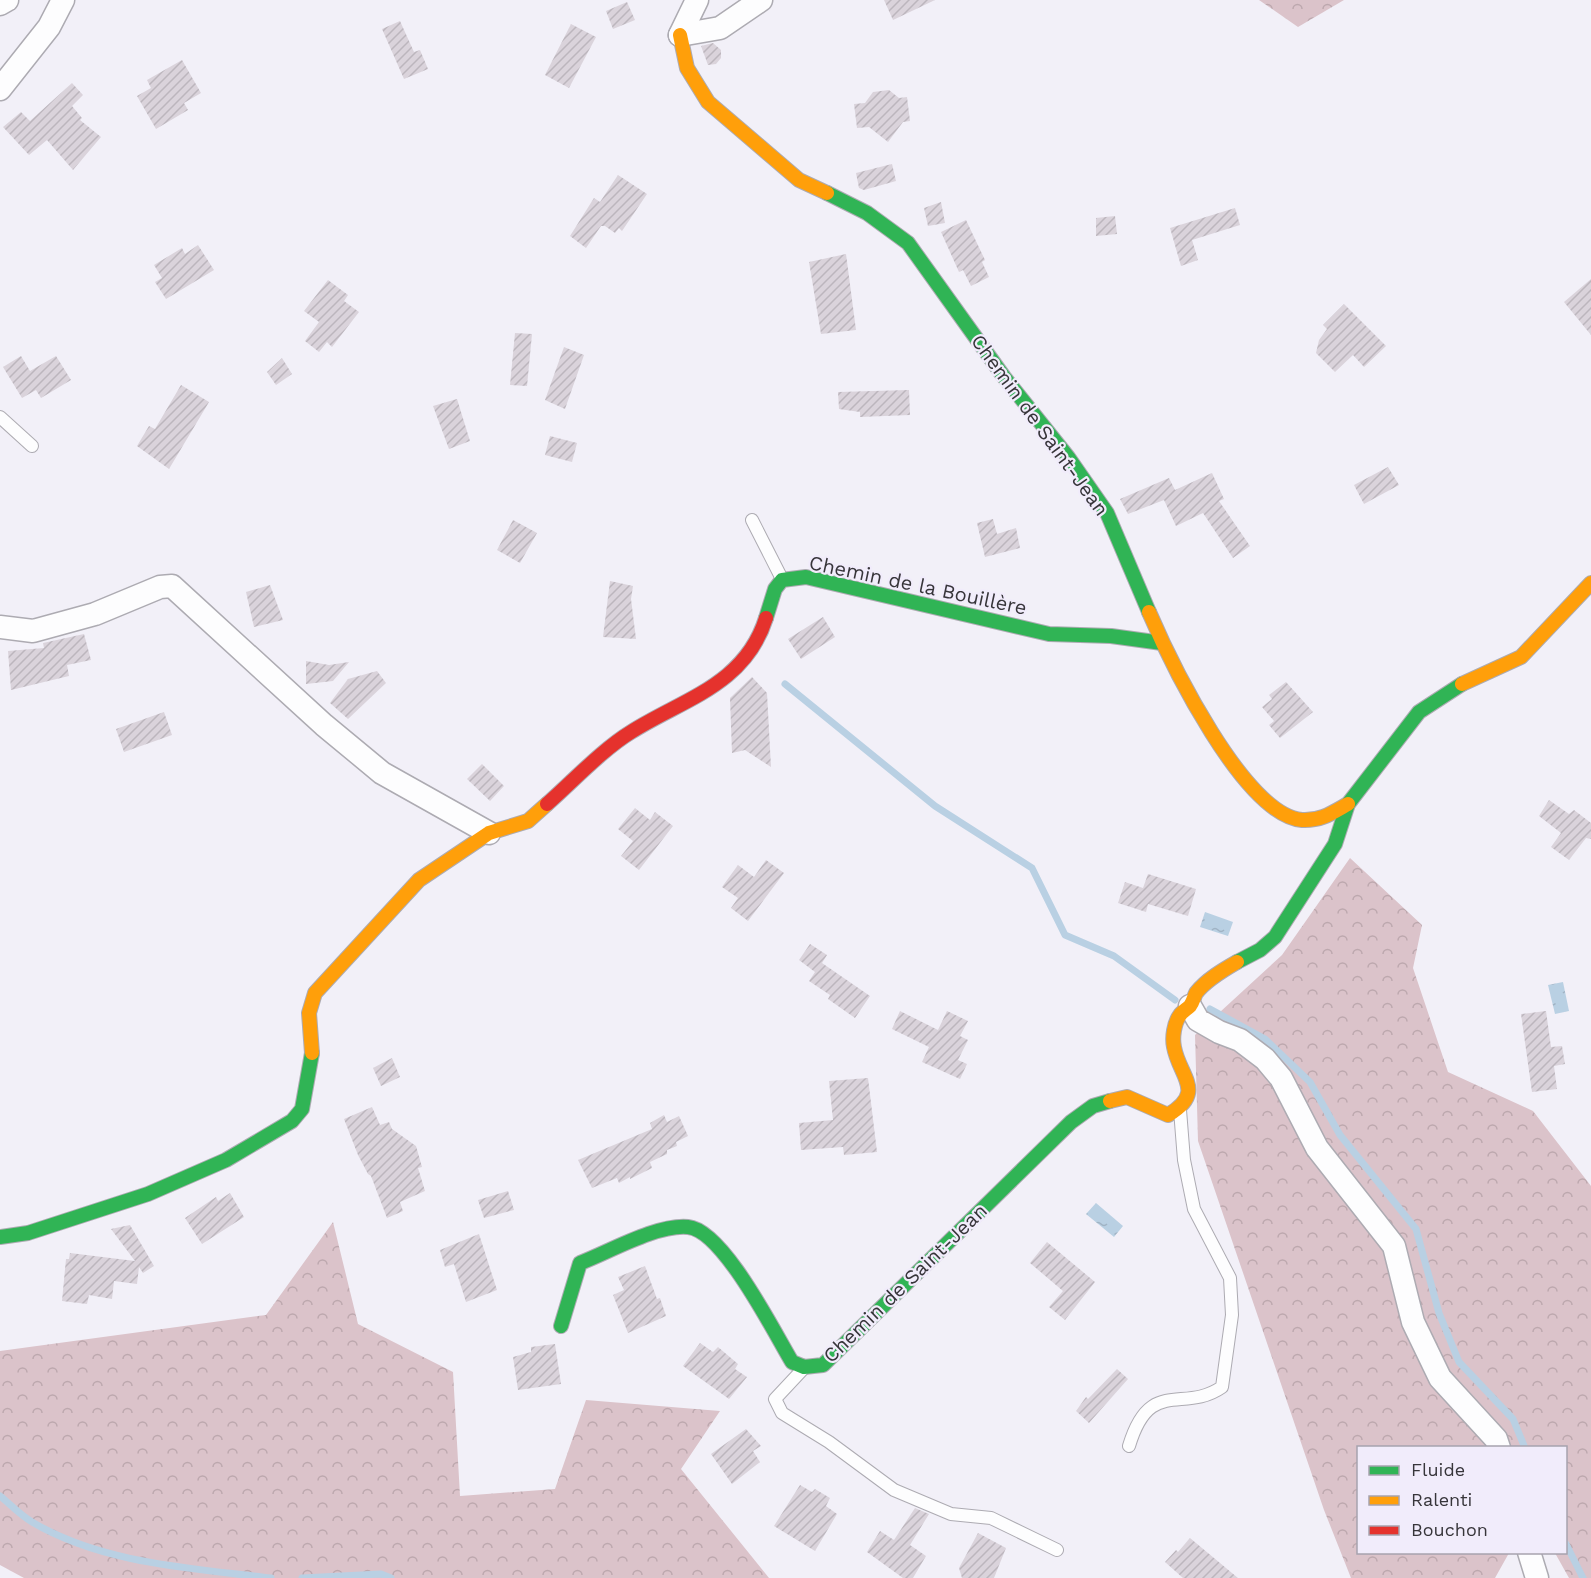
<svg xmlns="http://www.w3.org/2000/svg" width="1591" height="1578" font-family="'Work Sans',sans-serif">
	<defs>
		<pattern id="forest-crowns" width="20" height="18" patternUnits="userSpaceOnUse" patternTransform="scale(1.5)"><rect width="20" height="18" fill="#dbc3ca"/><path d="M2 6a3 3 0 1 1 6 0M12 15a3 3 0 1 1 6 0" fill="none" stroke="#bda8ae"/></pattern>
		<pattern id="water-ripples" width="26" height="14" patternUnits="userSpaceOnUse" patternTransform="scale(1.5)"><rect width="26" height="14" fill="#b9d0e3"/><path d="M2 4q2-2 4 0t4 0M15 11q2-2 4 0t4 0" fill="none" stroke="#a0b3c4"/></pattern>
		<pattern id="building-hatch" width="6" height="6" patternUnits="userSpaceOnUse" patternTransform="scale(1.5)"><rect width="6" height="6" fill="#dad3db"/><path d="M-1 1l2-2M0 6l6-6M5 7l2-2" fill="none" stroke="#bcb6bd"/></pattern>
	</defs>
	<rect width="100%" height="100%" fill="#f2f0f8"/>
	<g fill="url(#forest-crowns)">
		<polygon points="1259,0 1344,0 1298,27"/>
		<polygon points="1350,858 1422,925 1413,968 1448,1072 1533,1111 1591,1186 1591,1578 1569,1578 1555,1553 1566,1552 1566,1448 1358,1448 1358,1552 1509,1553 1495,1578 1351,1578 1324,1510 1198,1141 1195,1035 1282,955"/>
		<polygon points="333,1222 358,1324 453,1372 460,1496 555,1489 586,1400 720,1411 681,1469 769,1578 24,1578 0,1565 0,1351 266,1315"/>
	</g>
	<g fill="url(#water-ripples)">
		<polygon points="1205,912 1233,922 1228,936 1200,927"/>
		<polygon points="1563,982 1569,1011 1555,1014 1548,985"/>
		<polygon points="1096,1203 1123,1226 1114,1237 1086,1214"/>
	</g>
	<g fill="none" stroke-linecap="round" stroke-linejoin="round">
		<g stroke="#b9d0e3" stroke-width="7">
			<polyline points="785,684 935,806 1032,868 1065,935 1114,956 1175,1000"/>
			<polyline points="1210,1009 1265,1039 1310,1082 1340,1135 1416,1229 1439,1313 1459,1362 1513,1419 1525,1448"/>
			<path d="M 0,1496 C 10,1504 20,1515 32,1522 C 103,1564 192,1568 271,1578"/>
			<polyline points="1566,1544 1583,1578"/>
			<polyline points="302,1578 381,1574 391,1578"/>
		</g>
	</g>
	<g fill="url(#building-hatch)">
		<polygon points="884,0 935,0 893,20"/>
		<polygon points="627,2 635,20 613,29 606,11"/>
		<polygon points="400,21 414,52 420,50 428,69 404,79 382,29"/>
		<polygon points="571,24 596,37 569,88 545,75"/>
		<polygon points="713,43 721,50 721,58 716,64 708,65 701,46"/>
		<polygon points="182,60 201,93 184,103 188,110 156,129 137,96 151,88 147,80"/>
		<polygon points="72,83 83,95 72,106 82,118 80,120 101,137 73,170 47,140 29,155 3,127 21,112 30,121"/>
		<polygon points="889,90 899,98 907,97 910,121 903,122 888,142 869,127 857,128 854,104 865,103 873,92"/>
		<polygon points="892,164 896,181 864,190 859,188 856,173"/>
		<polygon points="618,175 647,194 622,231 619,228 615,233 605,226 601,226 586,248 570,236 594,198 600,202"/>
		<polygon points="941,202 945,223 928,226 924,208"/>
		<polygon points="1235,208 1240,225 1192,240 1198,260 1181,266 1170,228"/>
		<polygon points="1115,216 1117,234 1096,236 1096,218"/>
		<polygon points="966,220 985,260 982,262 989,277 971,286 963,270 959,272 941,232"/>
		<polygon points="198,245 214,270 166,299 155,282 162,278 154,265 182,248 185,254"/>
		<polygon points="846,254 856,330 821,334 809,262"/>
		<polygon points="1591,279 1591,335 1564,302"/>
		<polygon points="328,280 348,295 344,301 359,312 332,347 327,342 319,352 305,341 319,322 304,311"/>
		<polygon points="1344,304 1386,346 1364,367 1353,355 1335,372 1316,353 1319,340 1327,329 1323,325"/>
		<polygon points="515,333 532,334 527,386 510,385"/>
		<polygon points="564,347 584,355 565,409 545,400"/>
		<polygon points="21,356 30,371 56,356 71,380 41,398 36,390 22,398 3,367"/>
		<polygon points="282,358 292,374 276,385 267,372"/>
		<polygon points="181,385 209,402 169,469 137,446 149,426 155,429"/>
		<polygon points="909,390 910,415 860,417 860,412 839,409 838,392"/>
		<polygon points="457,399 470,441 449,449 433,406"/>
		<polygon points="550,436 577,443 572,462 545,455"/>
		<polygon points="1388,467 1399,485 1364,504 1354,485"/>
		<polygon points="1212,473 1224,499 1219,501 1250,546 1233,558 1203,513 1176,526 1164,500 1128,514 1120,499 1169,478 1175,490"/>
		<polygon points="993,519 997,534 1016,528 1020,548 985,557 977,523"/>
		<polygon points="513,520 537,533 520,563 497,550"/>
		<polygon points="610,581 633,586 631,599 636,639 603,637"/>
		<polygon points="270,585 283,620 254,627 246,592"/>
		<polygon points="823,617 835,637 801,659 788,639"/>
		<polygon points="84,634 91,660 67,665 69,676 11,690 8,651 44,648 43,643"/>
		<polygon points="306,661 329,665 349,662 333,681 306,684"/>
		<polygon points="377,671 386,683 348,719 330,703 348,679"/>
		<polygon points="752,677 767,693 771,767 745,750 732,753 730,698"/>
		<polygon points="1286,682 1313,712 1280,738 1269,725 1274,721 1262,707 1272,699 1269,695"/>
		<polygon points="164,712 172,735 124,752 116,729"/>
		<polygon points="482,764 504,786 490,801 467,779"/>
		<polygon points="1549,800 1569,814 1574,810 1591,823 1591,839 1586,838 1569,860 1551,847 1561,833 1539,816"/>
		<polygon points="635,808 650,820 655,812 673,826 639,870 621,856 633,841 618,829"/>
		<polygon points="766,860 784,873 748,921 731,908 738,898 722,887 738,865 754,877"/>
		<polygon points="1148,874 1196,889 1188,916 1148,904 1146,912 1118,903 1125,882 1143,888"/>
		<polygon points="810,944 827,955 822,963 870,996 855,1018 828,999 830,995 809,981 815,972 799,960"/>
		<polygon points="900,1011 938,1030 947,1011 968,1021 960,1036 968,1040 958,1060 967,1064 960,1079 922,1062 929,1047 892,1029"/>
		<polygon points="1546,1011 1551,1047 1562,1046 1565,1064 1554,1066 1557,1089 1532,1092 1521,1014"/>
		<polygon points="392,1058 400,1077 381,1086 373,1068"/>
		<polygon points="868,1078 877,1152 844,1155 843,1147 801,1150 799,1123 833,1120 829,1081"/>
		<polygon points="372,1107 380,1125 389,1122 392,1129 416,1146 422,1167 418,1168 425,1191 400,1202 403,1211 387,1218 371,1176 368,1174 358,1155 344,1119"/>
		<polygon points="664,1115 667,1122 679,1116 688,1136 676,1142 677,1146 667,1150 667,1154 650,1162 652,1168 630,1179 630,1177 619,1183 617,1178 592,1188 578,1160 652,1129 650,1123"/>
		<polygon points="508,1191 514,1210 484,1218 478,1200"/>
		<polygon points="230,1193 244,1217 202,1244 185,1218 216,1197 218,1201"/>
		<polygon points="130,1225 154,1266 143,1273 139,1267 137,1284 114,1281 112,1299 89,1295 87,1304 62,1301 66,1259 69,1259 70,1253 135,1261 111,1229"/>
		<polygon points="479,1234 497,1290 466,1302 454,1264 445,1267 440,1250"/>
		<polygon points="1047,1242 1095,1282 1065,1320 1049,1307 1063,1291 1030,1263"/>
		<polygon points="645,1266 657,1299 660,1298 666,1316 628,1333 613,1295 624,1290 618,1277"/>
		<polygon points="700,1343 713,1352 718,1347 738,1364 735,1369 747,1377 729,1399 683,1366"/>
		<polygon points="555,1344 561,1384 518,1390 513,1357 531,1352 531,1347"/>
		<polygon points="1117,1369 1128,1379 1089,1423 1076,1411 1086,1397 1088,1399"/>
		<polygon points="746,1429 761,1446 753,1451 760,1462 732,1484 711,1454"/>
		<polygon points="800,1485 812,1492 815,1489 830,1498 826,1506 837,1514 815,1551 774,1526"/>
		<polygon points="915,1508 929,1514 910,1545 926,1556 913,1578 903,1578 867,1552 880,1531 894,1540"/>
		<polygon points="978,1533 1006,1548 994,1578 962,1578 959,1568"/>
		<polygon points="1190,1538 1238,1578 1183,1578 1165,1562 1176,1550 1178,1552"/>
	</g>
	<g fill="none" stroke-linecap="round" stroke-linejoin="round">
		<g stroke="#adabb2" stroke-width="14">
			<g id="lane">
				<polyline points="0,417 32,446"/>
				<polyline points="752,520 782,579"/>
				<polyline points="804,1368 775,1399 782,1413 829,1442 894,1490 951,1514 991,1518 1057,1550"/>
				<path d="M 1129,1446 C 1150,1376 1183,1414 1222,1387 L 1232,1315 L 1230,1278 L 1194,1209 L 1184,1160 L 1180,1110"/>
			</g>
		</g>
		<g stroke="#adabb2" stroke-width="25">
			<g id="street">
				<polyline points="0,4 7,0"/>
				<polyline points="680,35 720,28 761,0"/>
				<polyline points="680,35 697,0"/>
				<polyline points="0,89 49,27 63,0"/>
				<polyline points="0,627 33,631 95,614 160,587 172,586 324,725 382,773 489,833"/>
				<polyline points="1190,1006 1198,1020 1219,1032 1240,1040 1265,1059 1281,1078 1317,1148 1394,1246 1413,1322 1440,1378 1496,1439 1499,1448"/>
				<polyline points="1529,1552 1537,1578"/>
			</g>
		</g>
		<g stroke="#adabb2" stroke-width="16">
			<g id="fast">
				<polyline points="827,193 867,213 908,243 1004,377 1068,457 1107,513 1149,612"/>
				<polyline points="766,618 775,589 782,580 806,577 1049,634 1111,636 1162,643"/>
				<polyline points="1237,962 1260,950 1275,937 1335,844 1348,804 1419,712 1462,684"/>
				<polyline points="0,1237 28,1233 148,1194 226,1160 292,1121 302,1109 312,1053"/>
				<path d="M 561,1326 L 580,1263 C 609,1252 657,1224 688,1227 C 723,1230 774,1332 792,1362 L 804,1367 L 823,1365 L 1071,1122 L 1093,1106 L 1110,1101"/>
			</g>
		</g>
		<g stroke="#adabb2" stroke-width="16">
			<g id="slow">
				<polyline points="680,35 687,68 708,102 799,180 827,193"/>
				<path d="M 1149,612 C 1170,661 1244,815 1302,820 C 1321,821 1332,813 1348,804"/>
				<polyline points="1462,684 1521,657 1591,583"/>
				<polyline points="312,1053 309,1013 315,993 419,880 489,833 528,821 547,804"/>
				<path d="M 1110,1101 L 1127,1097 L 1168,1115 C 1207,1092 1179,1076 1174,1047 C 1172,1038 1174,1023 1180,1015 C 1182,1012 1187,1009 1190,1006 C 1193,1002 1194,997 1196,993 C 1206,980 1223,970 1237,962"/>
			</g>
		</g>
		<g stroke="#adabb2" stroke-width="16">
			<path id="jam" d="M 547,804 C 572,782 603,749 631,732 C 683,699 745,685 766,618"/>
		</g>
		<use href="#lane" stroke="#fdfdfe" stroke-width="12"/>
		<use href="#street" stroke="#fdfdfe" stroke-width="22"/>
		<use href="#fast" stroke="#30b455" stroke-width="14"/>
		<use href="#slow" stroke="#ff9f0a" stroke-width="14"/>
		<use href="#jam" stroke="#e5322d" stroke-width="14"/>
	</g>
	<g text-anchor="middle" dominant-baseline="central" stroke-width="4.5" stroke-linejoin="round" paint-order="stroke">
		<g font-size="20" fill="#37353a" stroke="#f1ecfb">
			<text transform="translate(1040 425) rotate(54)">Chemin de Saint-Jean</text>
			<text transform="translate(918 585) rotate(12)">Chemin de la Bouillère</text>
			<text transform="translate(905 1283) rotate(-44)">Chemin de Saint-Jean</text>
		</g>
	</g>
	<rect x="1357" y="1446" width="210" height="108" fill="#f1ecfb" stroke="#a7a3ae" stroke-width="1.5"/>
	<rect x="1369" y="1466" width="30" height="9" fill="#30b455" stroke="#a7a3ae" stroke-width="1.5"/>
	<text x="1411" y="1476" font-size="18" fill="#37353a">Fluide</text>
	<rect x="1369" y="1496" width="30" height="9" fill="#ff9f0a" stroke="#a7a3ae" stroke-width="1.5"/>
	<text x="1411" y="1506" font-size="18" fill="#37353a">Ralenti</text>
	<rect x="1369" y="1526" width="30" height="9" fill="#e5322d" stroke="#a7a3ae" stroke-width="1.5"/>
	<text x="1411" y="1536" font-size="18" fill="#37353a">Bouchon</text>
</svg>
